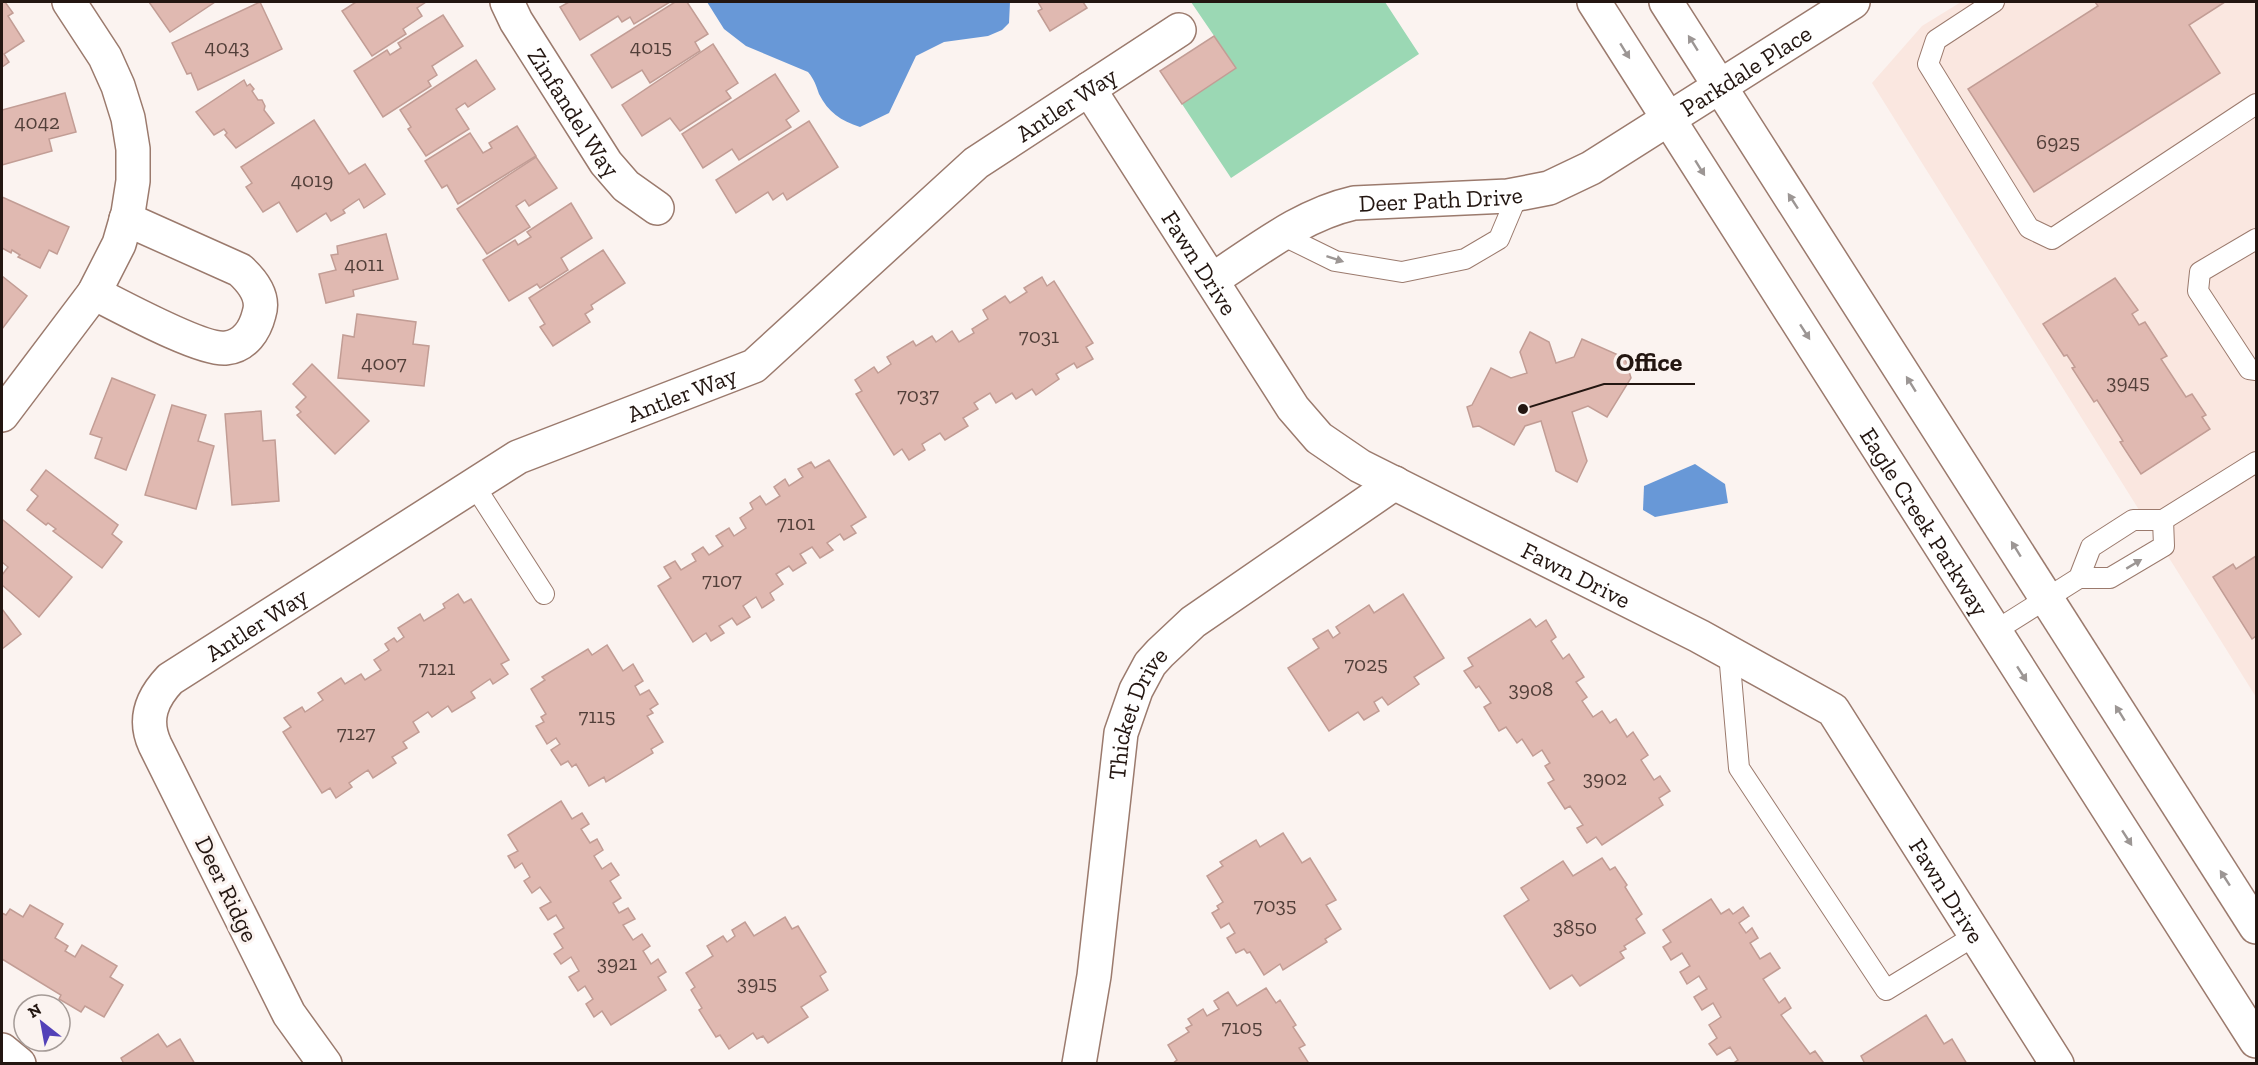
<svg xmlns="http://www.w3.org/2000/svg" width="2258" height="1065" font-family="'Zilla Slab',serif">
	<rect width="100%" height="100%" fill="#fbf3f0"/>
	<polygon fill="#fae7e0" points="1961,2 2256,2 2256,697 1872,83 1922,26"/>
	<polygon fill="#9bd8b4" points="1191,2 1385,2 1419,54 1231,178 1182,104 1236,68"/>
	<g fill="#6898d7">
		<path d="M 707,2 L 1010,2 L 1009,23 L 1002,30 L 988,36 L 944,42 L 916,56 L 889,113 L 860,127 C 841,121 828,112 819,94 C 816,85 814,79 808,72 L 746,46 L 724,29 Z"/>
		<polygon points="1695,464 1725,484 1728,503 1655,517 1643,510 1644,486"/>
	</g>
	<g fill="#e0b9b1" stroke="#c29d95" stroke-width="1.5">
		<polygon points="2,2 5,2 13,13 8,16 24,41 4,54 9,62 2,67"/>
		<polygon points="149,2 215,2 170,32"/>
		<polygon points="260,2 282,49 198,90 191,73 187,74 172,43"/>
		<polygon points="356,2 426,2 417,8 422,16 403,29 406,34 372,56 342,11"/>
		<polygon points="569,2 670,2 634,24 630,17 622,22 618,16 580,40 560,7"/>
		<polygon points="675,2 687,2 708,34 695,42 700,51 650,83 642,70 612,88 591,55"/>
		<polygon points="1038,2 1083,2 1087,8 1050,31 1038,11 1042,9"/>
		<polygon points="2095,2 2225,2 2189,25 2220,73 2034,192 1968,89 2098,6"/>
		<polygon points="443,15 463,46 432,66 437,75 428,81 431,86 383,117 354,71 387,50 390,55 401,48 398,43"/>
		<polygon points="1214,36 1236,68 1182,104 1160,71"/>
		<polygon points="713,44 738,83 726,91 731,98 680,131 670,118 642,136 622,105"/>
		<polygon points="476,60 495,89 468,107 465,103 456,109 469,129 426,156 408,129 411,127 400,110"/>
		<polygon points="775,74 799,111 786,120 791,127 739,160 732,149 703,168 682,134"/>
		<polygon points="244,80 247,86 250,84 254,89 252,91 258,100 262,100 265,106 264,110 274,123 236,148 225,135 227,133 224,129 214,135 196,112"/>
		<polygon points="65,93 76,132 49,139 52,151 2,165 2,110"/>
		<polygon points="314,120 349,174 365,164 385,194 364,208 359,199 343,210 345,213 331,221 326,213 297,232 279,202 263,212 246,187 252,183 241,167"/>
		<polygon points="809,121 838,167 787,200 783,193 773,200 768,192 736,213 716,180"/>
		<polygon points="517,126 536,156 458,204 447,185 442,188 425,161 470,133 483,153 492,148 489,143"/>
		<polygon points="536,157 557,188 529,206 525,200 516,206 530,227 487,254 457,209"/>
		<polygon points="2,197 69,227 57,254 49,250 40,268 18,257 20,255 12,250 11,253 2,248"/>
		<polygon points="571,203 592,238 561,258 568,270 540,288 537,284 509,301 483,260 515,240 518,245 531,237 527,232"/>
		<polygon points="386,234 398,279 353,290 354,296 326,303 319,274 336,270 331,255 338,254 337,246"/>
		<polygon points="603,250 625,283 591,305 593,309 585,314 590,322 553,346 540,327 545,324 529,298"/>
		<polygon points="2,276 27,296 2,329"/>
		<polygon points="1042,277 1047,286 1054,281 1093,343 1086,347 1093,359 1077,368 1074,363 1056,374 1059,379 1036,395 1032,389 1016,399 1012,393 996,403 990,393 974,403 978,409 963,418 968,426 945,440 940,433 922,444 925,450 909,460 902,449 894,455 856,394 862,391 855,380 874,367 878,373 891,364 887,357 913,341 916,346 932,336 936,342 952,331 959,342 974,333 972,329 988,319 983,310 1005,296 1010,303 1027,292 1024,288"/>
		<polygon points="2115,278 2138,310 2132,314 2139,325 2145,322 2167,356 2161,359 2186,397 2192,394 2206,415 2202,417 2210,429 2141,474 2120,442 2123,441 2097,400 2094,402 2072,368 2075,367 2067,355 2064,356 2043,324"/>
		<polygon points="357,314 416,322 413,344 429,346 424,386 338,378 343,335 354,337"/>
		<polygon points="1530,332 1549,342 1556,363 1574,357 1582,339 1625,358 1631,378 1607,417 1588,406 1572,412 1587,461 1577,482 1556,471 1541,421 1525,426 1514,445 1479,426 1473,427 1467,407 1472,405 1491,368 1511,378 1527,373 1520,352"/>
		<polygon points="312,364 369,421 335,454 297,415 301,412 296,407 306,397 293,384"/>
		<polygon points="112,378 155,395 126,470 95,458 102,438 90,434"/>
		<polygon points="172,405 206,415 198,441 214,446 196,509 145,495"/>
		<polygon points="261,411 263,441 275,440 279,501 232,505 225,414"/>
		<polygon points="829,460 866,517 851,526 856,533 844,540 840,534 827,543 833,550 820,558 812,547 800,554 806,563 793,571 789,566 776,574 783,584 770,593 774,600 762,608 756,597 743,606 750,617 737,625 732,618 719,626 724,633 711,641 706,633 693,642 658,586 671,578 664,567 675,561 681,570 696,561 692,554 703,547 709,555 723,546 716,536 729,528 734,536 746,528 740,518 753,509 750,503 760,496 766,505 780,496 774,487 785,479 789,486 803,477 798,469 811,462 815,468"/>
		<polygon points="46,470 118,525 112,534 122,542 102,568 53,531 56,529 48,523 46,525 27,510 38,496 31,490"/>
		<polygon points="3,520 72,577 39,617 2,585 2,575 8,567 2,562 2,522"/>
		<polygon points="2256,556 2256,636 2252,639 2213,577 2233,564 2236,569"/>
		<polygon points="458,594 464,603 471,599 509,660 501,664 508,674 493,684 490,679 471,692 475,698 452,712 448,706 432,717 428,712 413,722 419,732 403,742 407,748 392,757 396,763 373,778 368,770 349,783 352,787 336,798 330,788 322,793 283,732 291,727 284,718 302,707 305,712 323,700 318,693 341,678 345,684 361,674 365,680 381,670 374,660 389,650 385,644 394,638 397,642 404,637 398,628 420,614 424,621 445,608 443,604"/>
		<polygon points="1403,594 1444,658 1414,677 1419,684 1388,705 1382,697 1374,702 1379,711 1364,720 1358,712 1329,731 1288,668 1319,648 1313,639 1328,630 1333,638 1340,633 1336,627 1369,605 1374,613"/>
		<polygon points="2,609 21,634 2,649"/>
		<polygon points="1530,619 1536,627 1546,620 1556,637 1551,641 1563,659 1569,654 1584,677 1576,682 1587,697 1582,701 1593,717 1602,711 1610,723 1616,719 1627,737 1633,732 1648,755 1641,760 1654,780 1660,776 1670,791 1659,798 1663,805 1602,845 1596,837 1587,843 1577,828 1583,825 1570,806 1565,809 1548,783 1554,780 1545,766 1550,763 1542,750 1533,756 1522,739 1517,743 1506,727 1499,731 1484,707 1491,703 1479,686 1476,688 1464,671 1473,666 1468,658"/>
		<polygon points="607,645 623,671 633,664 643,681 635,686 640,695 649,690 658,704 650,709 653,713 647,716 663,742 651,749 653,753 606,782 604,777 589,786 576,764 572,767 568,761 561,765 551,750 560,744 556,738 547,744 536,726 544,722 541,717 546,714 531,689 545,680 542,677 588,649 592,655"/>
		<polygon points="561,801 572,819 582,813 589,824 581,829 590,843 597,839 603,850 594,856 602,869 611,863 619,875 610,881 621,898 613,903 619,913 628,908 635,919 623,925 633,940 642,934 650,946 643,951 651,964 658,959 666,972 658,977 666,990 611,1025 602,1011 594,1017 586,1004 593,999 585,986 578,991 569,977 579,971 571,957 561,964 554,954 563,948 554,934 564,928 556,915 548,920 540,908 551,902 540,887 532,893 524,881 530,877 522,863 515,868 508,856 518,851 508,835"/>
		<polygon points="1283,833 1302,863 1310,858 1336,900 1326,905 1341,929 1325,939 1327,942 1283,970 1280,964 1264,975 1250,952 1247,953 1244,949 1236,953 1227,938 1235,933 1229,923 1221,928 1212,913 1219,909 1217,906 1223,902 1207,876 1223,866 1220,862 1256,840 1260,847"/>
		<polygon points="1602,858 1610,870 1615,867 1627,885 1625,887 1642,914 1636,919 1645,933 1624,946 1626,949 1620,952 1624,958 1580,986 1572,975 1550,989 1504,916 1529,900 1521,888 1563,861 1573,876"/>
		<polygon points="1711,899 1721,914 1729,909 1733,914 1743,907 1749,916 1739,923 1746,933 1752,928 1758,938 1750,943 1760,959 1770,953 1780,968 1763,979 1779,1003 1785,998 1791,1008 1781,1015 1810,1054 1815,1051 1823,1062 1821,1064 1732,1064 1738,1060 1730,1047 1717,1055 1709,1044 1717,1038 1709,1025 1721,1017 1713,1003 1702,1010 1694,997 1707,989 1699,976 1687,984 1680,972 1690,966 1682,953 1671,960 1663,947 1671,942 1663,930"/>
		<polygon points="30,905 63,924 55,938 68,946 65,951 75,957 82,945 117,966 110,977 123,985 104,1017 85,1006 81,1012 59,999 61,995 2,959 2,913 6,915 10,909 23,917"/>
		<polygon points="785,917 792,929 798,926 826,972 820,976 828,990 801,1007 808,1017 768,1043 763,1036 757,1039 753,1033 729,1049 720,1035 716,1037 699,1010 702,1008 691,990 695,987 686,973 713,956 707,946 723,936 727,942 735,936 732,930 745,922 754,936"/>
		<polygon points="1266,988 1276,1003 1280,1000 1296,1025 1293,1027 1305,1045 1299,1048 1308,1062 1305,1064 1172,1064 1177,1060 1168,1045 1189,1032 1186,1028 1192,1025 1188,1019 1203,1009 1207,1016 1219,1009 1214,1001 1228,992 1237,1006"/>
		<polygon points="1926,1015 1944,1044 1952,1039 1967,1064 1865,1064 1861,1056"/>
		<polygon points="158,1034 167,1047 180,1039 195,1064 124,1064 121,1058"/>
	</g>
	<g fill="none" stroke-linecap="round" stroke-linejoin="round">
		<g stroke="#9b7a6d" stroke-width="22">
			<g id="lane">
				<polyline points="1994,2 1936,40 1928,64 2029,228 2052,239 2256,104"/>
				<polyline points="1282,235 1335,261 1402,272 1465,259 1499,239 1518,194"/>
				<polyline points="2256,239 2200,272 2198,291 2249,369 2256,370"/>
				<polyline points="474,485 544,594"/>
				<polyline points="2163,520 2256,462"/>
				<polyline points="1995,631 2079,578 2110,578 2164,546 2163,520 2133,520 2091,547 2079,578"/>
				<polyline points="1729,653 1739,768 1886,990 1976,935"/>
			</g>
		</g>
		<g stroke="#9b7a6d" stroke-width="36">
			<g id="street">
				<path id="s1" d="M 507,2 L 516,21 L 606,163 L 626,186 L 657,208"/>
				<path id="s2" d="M 1089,89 L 1293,408 L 1319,438 L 1360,466 L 1699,636 L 1833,710 L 2057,1064"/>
				<path id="s3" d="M 1212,280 C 1257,251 1301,215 1354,203 L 1508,196 L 1549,188 L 1591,168 L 1853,2"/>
				<path d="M 94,293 C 120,306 202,351 226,348 C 245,346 255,330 259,314 C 265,296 252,281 240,270 L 126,219"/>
				<polyline points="2,415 94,293 119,244 128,213 133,181 133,149 128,118 118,86 105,57 69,2"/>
				<polyline points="2,1050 19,1064"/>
				<path id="s4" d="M 325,1064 L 289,1014 L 155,745 C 143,719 152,698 170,679 L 518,457 L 754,366 L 976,163 L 1179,30"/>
				<path id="s5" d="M 1079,1064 L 1094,976 L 1121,733 L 1136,690 L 1150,664 L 1160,653 L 1193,622 L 1395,483"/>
			</g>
		</g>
		<g stroke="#9b7a6d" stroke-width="36">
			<g id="secondary">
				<path id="s6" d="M 1594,2 L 2256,1041"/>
				<polyline points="1666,2 2256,927"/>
			</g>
		</g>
		<use href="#lane" stroke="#fff" stroke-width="20"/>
		<use href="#street" stroke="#fff" stroke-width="33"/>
		<use href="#secondary" stroke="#fff" stroke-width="33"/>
	</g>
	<defs><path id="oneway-solid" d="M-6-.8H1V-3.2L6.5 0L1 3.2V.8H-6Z" transform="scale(1.5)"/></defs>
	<g fill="#9c9694">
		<use href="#oneway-solid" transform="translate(1693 43) rotate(-122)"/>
		<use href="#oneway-solid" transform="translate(1625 51) rotate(58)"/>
		<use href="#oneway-solid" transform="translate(1700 168) rotate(58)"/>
		<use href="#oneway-solid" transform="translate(1793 201) rotate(-123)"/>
		<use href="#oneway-solid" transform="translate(1335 259) rotate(18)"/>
		<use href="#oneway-solid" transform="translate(1805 332) rotate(57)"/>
		<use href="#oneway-solid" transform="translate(1911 384) rotate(-122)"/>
		<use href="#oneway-solid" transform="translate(2016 549) rotate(-122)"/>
		<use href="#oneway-solid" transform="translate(2134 564) rotate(-31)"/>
		<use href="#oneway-solid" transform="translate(2022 674) rotate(57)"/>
		<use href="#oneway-solid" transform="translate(2120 713) rotate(-122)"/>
		<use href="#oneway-solid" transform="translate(2127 838) rotate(57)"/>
		<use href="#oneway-solid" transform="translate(2225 878) rotate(-123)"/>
	</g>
	<g text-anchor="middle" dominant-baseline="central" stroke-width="6" stroke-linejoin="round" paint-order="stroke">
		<g font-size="21" fill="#523f39">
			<text x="227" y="46">4043</text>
			<text x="651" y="46">4015</text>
			<text x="37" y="121">4042</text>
			<text x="2058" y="141">6925</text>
			<text x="312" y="179">4019</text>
			<text x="364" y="263">4011</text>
			<text x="1039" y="335">7031</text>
			<text x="384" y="362">4007</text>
			<text x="2128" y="381">3945</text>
			<text x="918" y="394">7037</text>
			<text x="796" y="522">7101</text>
			<text x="722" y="579">7107</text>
			<text x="1366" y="663">7025</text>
			<text x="437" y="667">7121</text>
			<text x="1531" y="688">3908</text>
			<text x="597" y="715">7115</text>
			<text x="356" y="732">7127</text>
			<text x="1605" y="777">3902</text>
			<text x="1275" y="904">7035</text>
			<text x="1575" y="926">3850</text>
			<text x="617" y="962">3921</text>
			<text x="757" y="982">3915</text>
			<text x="1242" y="1026">7105</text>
		</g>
		<g font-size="24" fill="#231611" stroke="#fbf3f0">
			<text stroke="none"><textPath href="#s3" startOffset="588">Parkdale Place</textPath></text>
			<text stroke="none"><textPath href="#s4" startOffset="1509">Antler Way</textPath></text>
			<text stroke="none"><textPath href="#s1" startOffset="129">Zinfandel Way</textPath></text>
			<text stroke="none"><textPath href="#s3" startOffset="249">Deer Path Drive</textPath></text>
			<text stroke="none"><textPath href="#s2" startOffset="206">Fawn Drive</textPath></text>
			<text stroke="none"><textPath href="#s4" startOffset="1023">Antler Way</textPath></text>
			<text stroke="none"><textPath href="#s6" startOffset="616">Eagle Creek Parkway</textPath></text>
			<text stroke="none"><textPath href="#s2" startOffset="710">Fawn Drive</textPath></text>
			<text stroke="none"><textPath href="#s4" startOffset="537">Antler Way</textPath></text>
			<text stroke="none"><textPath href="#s5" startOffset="357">Thicket Drive</textPath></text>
			<text transform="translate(227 889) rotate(64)">Deer Ridge</text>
			<text stroke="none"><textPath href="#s2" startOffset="1214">Fawn Drive</textPath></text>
		</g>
	</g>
	<path fill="none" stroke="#231611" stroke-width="2" d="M1523 409L1604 384H1695"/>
	<circle fill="#231611" stroke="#fbf3f0" stroke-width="2" cx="1523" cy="409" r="6"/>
	<g font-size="26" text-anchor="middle" font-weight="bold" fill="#231611" stroke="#fbf3f0" stroke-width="6" stroke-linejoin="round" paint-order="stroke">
		<text x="1649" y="371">Office</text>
	</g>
	<rect width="2258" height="1065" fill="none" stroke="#231611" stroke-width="6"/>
	<g transform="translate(42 1023) rotate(329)"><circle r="28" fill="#fbf3f0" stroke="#a59b97" stroke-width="1.5"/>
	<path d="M0-4.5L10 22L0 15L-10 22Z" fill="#5341b8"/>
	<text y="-9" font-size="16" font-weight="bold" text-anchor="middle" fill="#231611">N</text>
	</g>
</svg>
